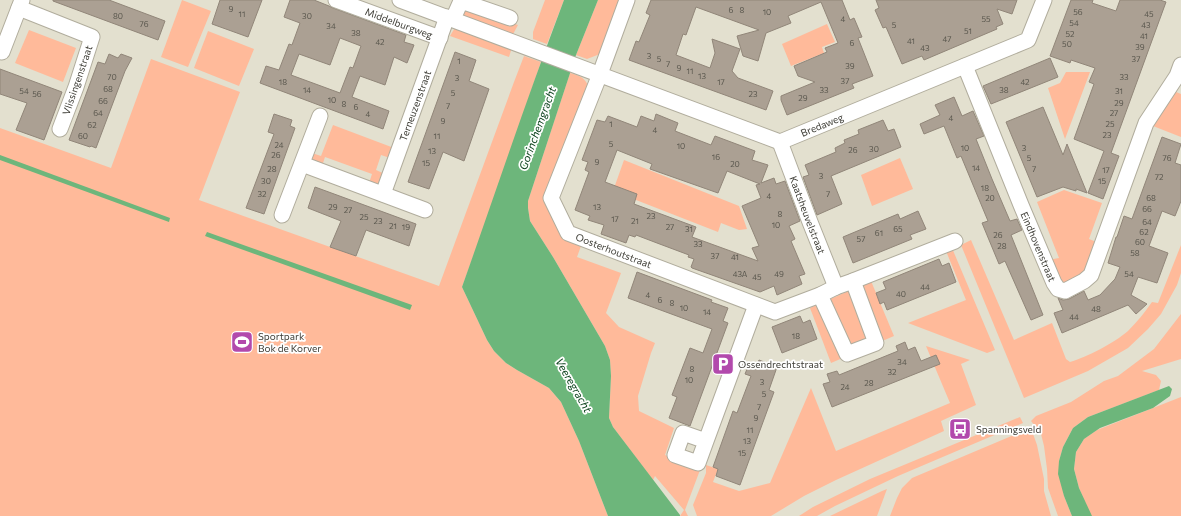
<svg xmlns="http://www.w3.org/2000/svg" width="1181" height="516" font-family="Commissioner,sans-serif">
	<rect width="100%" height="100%" fill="#e3e0cf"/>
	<g fill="#ffba9a">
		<polygon points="182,0 211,11 188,67 161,57"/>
		<polygon points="545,0 564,0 547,44 533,39 533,32"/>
		<polygon points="598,0 623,0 600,54 587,59 576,55"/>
		<polygon points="463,6 518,25 512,36 459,15"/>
		<polygon points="827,24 835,42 822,47 824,53 791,66 782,44"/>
		<polygon points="456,26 513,44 509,57 450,36"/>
		<polygon points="29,30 76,48 63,82 15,63"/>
		<polygon points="208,31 254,49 239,86 194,68"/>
		<polygon points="524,56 541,62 497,191 462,287 487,340 494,351 506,363 517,370 549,388 561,402 579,441 608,516 0,516 0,128 111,168 151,59 240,92 199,200 439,286 514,82"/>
		<polygon points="1066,72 1090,72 1065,139 1048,88 1060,83"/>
		<path d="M 570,73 C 580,76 585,77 589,88 L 551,187 L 581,246 L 577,257 L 621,273 L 606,313 L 619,327 L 655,343 L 651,353 L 638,396 L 639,411 L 674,428 L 665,455 L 700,470 L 685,510 L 688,516 L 680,516 L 684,510 L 655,476 L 653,480 L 613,427 L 609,418 L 611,376 L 610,360 L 605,346 L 553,257 L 530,221 L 528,208 L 528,201 Z"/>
		<polygon points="1176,92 1181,94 1181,137 1153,126"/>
		<path d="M 333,125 L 394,148 L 390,158 L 381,155 L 376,170 L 385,174 C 382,182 378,186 369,183 L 372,174 L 325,157 L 322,166 L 313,162 L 311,156 L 312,153 L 321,156 Z"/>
		<polygon points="900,158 913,189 872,206 861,175"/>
		<polygon points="624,160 739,206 747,229 739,230 721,223 718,232 613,191"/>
		<polygon points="1064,190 1102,203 1089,239 1094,241 1096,249 1084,274 1064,283 1056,280 1048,260 1059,258 1037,202"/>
		<path d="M 971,240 L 1014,340 L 1052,323 L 1066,359 L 1070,362 C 1087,357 1114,343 1128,331 C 1137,322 1145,312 1152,302 L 1158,303 L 1181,245 L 1181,273 L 1177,285 L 1161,314 L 1148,329 L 1128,348 L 1088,371 L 1024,398 L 961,245 Z"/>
		<polygon points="952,248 995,350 987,353 908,323 966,300 946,251"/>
		<polygon points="871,281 894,336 831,363 810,308"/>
		<polygon points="1181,314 1181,359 1142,371 1156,375 1161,381 1159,390 1088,417 1073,428 1063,447 1059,461 1064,496 1072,516 1058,516 1048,488 1047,469 1044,446 1040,430 1036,427 1031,421 1036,416 1071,402 1104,381 1118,376 1154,349"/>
		<polygon points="926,346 970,360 961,364 976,405 941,421 944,431 836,480 804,496 771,516 697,516 693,505 706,473 706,465 718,469 713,482 739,491 770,483 811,388 836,451 950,403"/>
		<polygon points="1181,397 1181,516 1091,516 1079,488 1074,469 1076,452 1084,439 1097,430"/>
		<polygon points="1020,417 1023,423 898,476 835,506 817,516 799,516 813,507 870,479"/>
		<polygon points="1028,429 1032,431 1037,445 1044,479 1044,491 1051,516 890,516 897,498 902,488 912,478"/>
		<polygon points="887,489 877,516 830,516 882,491"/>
	</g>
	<g fill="#6db67b">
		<path d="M 564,0 L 598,0 L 576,55 L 528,201 L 528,208 L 530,221 L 553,257 L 605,346 L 610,360 L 611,376 L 609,418 L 613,427 L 680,515 L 680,516 L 608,516 L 579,441 L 561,402 L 549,388 L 517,370 L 506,363 L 494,351 L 487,340 L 462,287 C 496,191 528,95 564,0 Z"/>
		<polygon points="0,155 170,218 169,222 0,160"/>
		<polygon points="207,232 412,305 410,310 205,236"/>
		<polygon points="1169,386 1172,389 1170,396 1153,408 1100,428 1084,439 1076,452 1074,469 1079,488 1092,516 1072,516 1064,496 1058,474 1059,461 1063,447 1073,428 1088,417"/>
	</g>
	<g fill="#aba093" stroke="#918679" fill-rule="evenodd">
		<polygon points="53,0 109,0 165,21 158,40 53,1"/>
		<polygon points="220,0 262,0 248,37 212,24"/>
		<path d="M 290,0 L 314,0 L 329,6 L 333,8 L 406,35 L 404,42 L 414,45 L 407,63 L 394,57 L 385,85 L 360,76 L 352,97 L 389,111 L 383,129 L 260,83 L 266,66 L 279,70 L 289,44 L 292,45 L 300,23 L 284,17 ZM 340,38 L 361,46 L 353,68 L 350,67 L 340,93 L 291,75 L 299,54 L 330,65 Z"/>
		<polygon points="651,0 842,0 850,20 854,18 862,37 858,38 873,76 852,84 854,88 787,115 781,100 781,96 815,82 798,76 794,66 827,52 825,48 838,43 821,2 788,16 791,23 766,33 758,61 743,56 737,36 759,30 696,7 686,35 683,34 676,55 710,68 715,53 712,39 740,49 732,71 738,78 773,91 766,110 629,60 636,41 639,42 650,15 646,13"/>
		<polygon points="876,0 1017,0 1012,14 997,9 1003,24 996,27 997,29 924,60 922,56 902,64 886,27 883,28 875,10 879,8"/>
		<polygon points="1071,0 1093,0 1092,3 1116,11 1120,0 1160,0 1166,2 1111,153 1119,156 1103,199 1088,193 1104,151 1074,139 1094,84 1089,82 1095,68 1071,60 1070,63 1050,56"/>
		<polygon points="455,52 476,60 469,81 489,89 464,161 443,152 429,189 408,182"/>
		<polygon points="109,54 118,58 121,54 132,58 125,71 96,148 91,146 90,147 69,140 98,62 105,64"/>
		<polygon points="1050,58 1058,77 991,104 983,86"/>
		<polygon points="0,69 62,92 44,140 16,130 27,103 0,94"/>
		<polygon points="954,97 962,116 973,111 984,136 976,139 992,179 1010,221 1017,219 1022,230 1011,235 1043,315 1031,320 1005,261 999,264 982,223 988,221 961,156 957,158 944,126 924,134 920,124 940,115 935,105"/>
		<polygon points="1043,107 1063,155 1067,144 1087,193 1076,189 1076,191 1063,187 1037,197 1006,122"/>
		<polygon points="274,114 292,120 290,126 295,128 264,214 246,208 274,134 268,132"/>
		<path d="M 656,114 L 678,123 L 675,131 L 711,145 L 715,136 L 755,151 L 752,160 L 768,165 L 761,183 L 774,178 L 776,184 L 785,181 L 800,221 L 789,226 L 795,239 L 791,241 L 805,274 L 799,276 L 802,284 L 777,295 L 774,286 L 760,292 L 692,268 L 691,267 L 694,259 L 688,257 L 689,255 L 657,243 L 636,235 L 635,237 L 629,235 L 626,243 L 601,234 L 604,225 L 588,220 L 590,216 L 575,210 L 589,172 L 585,170 L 588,162 L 582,160 L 597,120 L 605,122 L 608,116 L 637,127 L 641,116 L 654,121 ZM 617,150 L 652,164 L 650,169 L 718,193 L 727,171 L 760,184 L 756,185 L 761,198 L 742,206 L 759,246 L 752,248 L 758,261 L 692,237 L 696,227 L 634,204 L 637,194 L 605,182 Z"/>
		<polygon points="883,120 888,131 894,129 901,147 831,176 842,204 817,215 803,177 809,175 805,165 836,152 835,148 845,143 844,140 859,134 858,130"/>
		<polygon points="1162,137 1181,144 1175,163 1181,165 1181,201 1175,216 1162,211 1149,246 1168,253 1157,283 1138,277 1131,295 1147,304 1136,314 1128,305 1062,333 1054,313 1063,310 1058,298 1063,300 1069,299 1084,291 1088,300 1100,295 1115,279 1120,267 1108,263 1116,237 1117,237 1124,216 1132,219"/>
		<polygon points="315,187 416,224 409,246 366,230 356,256 330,247 341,221 308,208"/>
		<polygon points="918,211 926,229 910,235 912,239 853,263 843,237 898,214 900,219"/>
		<polygon points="939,259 942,266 949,263 956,282 887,310 884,302 880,304 876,293 886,289 883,282"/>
		<polygon points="637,272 712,300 711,302 728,308 723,321 728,323 690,426 669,418 677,397 672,395 690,348 703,353 712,329 628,298"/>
		<polygon points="800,316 803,323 810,320 817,339 782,353 772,327"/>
		<polygon points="905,342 908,350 915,347 921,361 936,355 940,364 832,407 823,384 830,382 827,374 837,371 839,375 898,351 896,346"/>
		<polygon points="759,360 777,367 769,390 774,392 740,485 716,476 718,469 713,467 733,411 737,413 751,376 745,374 749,364 756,367"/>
	</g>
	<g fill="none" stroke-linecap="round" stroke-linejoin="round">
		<g stroke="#b1ad9d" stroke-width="17">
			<g id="minor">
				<path id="s1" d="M 336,0 L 440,38"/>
				<path id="s2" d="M 400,0 L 780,142 L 1028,40 L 1044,0"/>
				<path id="s3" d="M 627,0 L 600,74 L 551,198 L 568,233 L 775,312 L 820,295 L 836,287 L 853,281 L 955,241"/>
				<polyline points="19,8 92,37 76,87 60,129"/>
				<polyline points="453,19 461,1 510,18"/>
				<polyline points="0,51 2,52 22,0"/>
				<path id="s4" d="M 965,66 L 1021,205 L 1054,283 L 1058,289 L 1065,291 L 1084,281 L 1091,275 L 1146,123 L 1177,76 L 1181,65"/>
				<path id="s5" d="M 780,142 L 810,222 L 836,287"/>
				<polyline points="302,164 425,210"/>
				<path id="s6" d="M 383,194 L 447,17"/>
				<polyline points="282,215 320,116"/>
				<polyline points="820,295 847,354 876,343 853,281"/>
				<polyline points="706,441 683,433 675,455 698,463 706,441 756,305"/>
			</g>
		</g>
		<use href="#minor" stroke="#fff" stroke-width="15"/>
	</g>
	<defs>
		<g id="stadium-square" transform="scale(1.15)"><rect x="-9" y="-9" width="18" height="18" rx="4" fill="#b249ac" stroke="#fff"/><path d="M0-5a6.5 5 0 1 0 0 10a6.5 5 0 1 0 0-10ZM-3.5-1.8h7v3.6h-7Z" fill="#fff"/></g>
		<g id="parking-square" transform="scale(1.15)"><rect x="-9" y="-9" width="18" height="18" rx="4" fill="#b249ac" stroke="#fff"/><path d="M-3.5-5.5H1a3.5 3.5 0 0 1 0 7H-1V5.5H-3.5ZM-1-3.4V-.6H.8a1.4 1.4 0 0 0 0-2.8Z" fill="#fff"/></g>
		<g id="bus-square" transform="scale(1.15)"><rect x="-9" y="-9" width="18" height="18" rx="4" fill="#b249ac" stroke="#fff"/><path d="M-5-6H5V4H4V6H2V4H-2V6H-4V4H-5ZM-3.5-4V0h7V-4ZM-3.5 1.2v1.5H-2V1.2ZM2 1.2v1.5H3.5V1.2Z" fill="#fff"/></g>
	</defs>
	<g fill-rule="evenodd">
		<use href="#stadium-square" x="242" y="342"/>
		<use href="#parking-square" x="723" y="364"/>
		<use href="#bus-square" x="960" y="429"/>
	</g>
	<g text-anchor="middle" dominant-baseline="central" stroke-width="3.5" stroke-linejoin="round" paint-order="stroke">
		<g font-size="8" fill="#59564d">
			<text x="231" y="9">9</text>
			<text x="731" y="10">6</text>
			<text x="742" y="10">8</text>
			<text x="767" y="12">10</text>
			<text x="1078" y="12">56</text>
			<text x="242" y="14">11</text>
			<text x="1149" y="14">45</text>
			<text x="118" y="16">80</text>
			<text x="307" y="16">30</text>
			<text x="843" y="19">4</text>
			<text x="986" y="19">55</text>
			<text x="1074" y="23">54</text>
			<text x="144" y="24">76</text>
			<text x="894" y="25">5</text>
			<text x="1146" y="25">43</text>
			<text x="331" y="26">34</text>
			<text x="968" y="31">51</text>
			<text x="356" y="33">38</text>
			<text x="1070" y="34">52</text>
			<text x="1144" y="36">41</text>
			<text x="947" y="39">47</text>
			<text x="911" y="41">41</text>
			<text x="380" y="42">42</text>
			<text x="852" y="43">6</text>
			<text x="1067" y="44">50</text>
			<text x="1140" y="47">39</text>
			<text x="925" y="48">43</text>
			<text x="649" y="56">3</text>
			<text x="659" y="59">5</text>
			<text x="1136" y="59">37</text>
			<text x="459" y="61">1</text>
			<text x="668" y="64">7</text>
			<text x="850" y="66">39</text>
			<text x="679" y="68">9</text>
			<text x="690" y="71">11</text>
			<text x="702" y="76">13</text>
			<text x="112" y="77">70</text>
			<text x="1124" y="77">33</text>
			<text x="457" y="78">3</text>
			<text x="845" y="81">37</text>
			<text x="283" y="82">18</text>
			<text x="721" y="82">17</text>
			<text x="1025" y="82">42</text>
			<text x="108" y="89">68</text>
			<text x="307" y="90">14</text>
			<text x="824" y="90">33</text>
			<text x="1004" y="90">38</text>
			<text x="24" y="91">54</text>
			<text x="1119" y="91">31</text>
			<text x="453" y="93">5</text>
			<text x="37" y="94">56</text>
			<text x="753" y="94">23</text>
			<text x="803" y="98">29</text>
			<text x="332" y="100">10</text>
			<text x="103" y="101">66</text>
			<text x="1119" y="103">29</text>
			<text x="344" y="104">8</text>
			<text x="448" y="106">7</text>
			<text x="356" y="107">6</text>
			<text x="98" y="113">64</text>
			<text x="1114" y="113">27</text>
			<text x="368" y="114">4</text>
			<text x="951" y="118">4</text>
			<text x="443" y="121">9</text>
			<text x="611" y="124">1</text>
			<text x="1110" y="124">25</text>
			<text x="92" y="125">62</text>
			<text x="655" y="130">4</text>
			<text x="1107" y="135">23</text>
			<text x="83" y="136">60</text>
			<text x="437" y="136">11</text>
			<text x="611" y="144">5</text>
			<text x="279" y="145">24</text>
			<text x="681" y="146">10</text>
			<text x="965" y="148">10</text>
			<text x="1024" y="148">3</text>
			<text x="874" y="149">30</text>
			<text x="853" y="150">26</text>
			<text x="432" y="151">13</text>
			<text x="276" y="155">26</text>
			<text x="716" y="157">16</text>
			<text x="1029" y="158">5</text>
			<text x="1167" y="158">76</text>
			<text x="597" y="162">9</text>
			<text x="426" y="163">15</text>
			<text x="735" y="164">20</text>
			<text x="976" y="168">14</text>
			<text x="272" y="169">28</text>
			<text x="1034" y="169">7</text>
			<text x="1106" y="170">17</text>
			<text x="821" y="176">3</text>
			<text x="1159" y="177">72</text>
			<text x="266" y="181">30</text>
			<text x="1102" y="181">15</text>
			<text x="985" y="188">18</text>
			<text x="262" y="194">32</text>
			<text x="828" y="194">7</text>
			<text x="769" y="196">4</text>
			<text x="990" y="198">20</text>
			<text x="1151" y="198">68</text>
			<text x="333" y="207">29</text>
			<text x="597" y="207">13</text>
			<text x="1147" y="209">66</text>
			<text x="348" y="210">27</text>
			<text x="780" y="214">8</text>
			<text x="651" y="216">23</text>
			<text x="364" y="217">25</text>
			<text x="615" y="219">17</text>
			<text x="378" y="221">23</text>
			<text x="635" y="221">21</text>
			<text x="1147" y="222">64</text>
			<text x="776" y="225">10</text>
			<text x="393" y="226">21</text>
			<text x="406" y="227">19</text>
			<text x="670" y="227">27</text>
			<text x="689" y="229">31</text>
			<text x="898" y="229">65</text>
			<text x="1144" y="232">62</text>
			<text x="879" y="233">61</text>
			<text x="998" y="235">26</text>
			<text x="861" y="239">57</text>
			<text x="1140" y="242">60</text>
			<text x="698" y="244">33</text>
			<text x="1002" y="246">28</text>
			<text x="1135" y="253">58</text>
			<text x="715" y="256">37</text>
			<text x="735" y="257">41</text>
			<text x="740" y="274">43A</text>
			<text x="779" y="274">49</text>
			<text x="1129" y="274">54</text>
			<text x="757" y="277">45</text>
			<text x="925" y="287">44</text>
			<text x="901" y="294">40</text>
			<text x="648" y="295">4</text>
			<text x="660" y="300">6</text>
			<text x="672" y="303">8</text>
			<text x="684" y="308">10</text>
			<text x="1096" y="309">48</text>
			<text x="707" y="312">14</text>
			<text x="1074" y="317">44</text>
			<text x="796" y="336">18</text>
			<text x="902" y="362">34</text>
			<text x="692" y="369">8</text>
			<text x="892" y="372">32</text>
			<text x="689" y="380">10</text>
			<text x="762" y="382">3</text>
			<text x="869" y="383">28</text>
			<text x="845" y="387">24</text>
			<text x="764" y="394">5</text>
			<text x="759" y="407">7</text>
			<text x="756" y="418">9</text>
			<text x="750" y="430">11</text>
			<text x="747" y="441">13</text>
			<text x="742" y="453">15</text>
		</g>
		<g font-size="10" fill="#3e3d36" stroke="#fff">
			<text stroke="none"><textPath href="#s1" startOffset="67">Middelburgweg</textPath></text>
			<text transform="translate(77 80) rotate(-71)">Vlissingenstraat</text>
			<text stroke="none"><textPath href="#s6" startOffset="94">Terneuzenstraat</textPath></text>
			<text stroke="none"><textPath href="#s2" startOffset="451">Bredaweg</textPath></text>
			<text stroke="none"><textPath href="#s5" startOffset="78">Kaatsheuvelstraat</textPath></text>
			<text stroke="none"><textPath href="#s4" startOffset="195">Eindhovenstraat</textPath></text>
			<text stroke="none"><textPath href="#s3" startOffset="300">Oosterhoutstraat</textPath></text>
		</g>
		<g font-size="10" fill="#3e3d36" stroke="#fff" text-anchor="start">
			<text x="258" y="336">Sportpark<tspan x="258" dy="12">Bok de Korver</tspan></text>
			<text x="738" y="364">Ossendrechtstraat</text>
			<text x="976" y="429">Spanningsveld</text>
		</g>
		<g font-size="11" font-style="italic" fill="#0b421c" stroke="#fff">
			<text transform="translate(537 128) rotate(-70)">Gorinchemgracht</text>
			<text transform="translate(574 385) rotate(60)">Veeregracht</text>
		</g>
	</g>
</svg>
